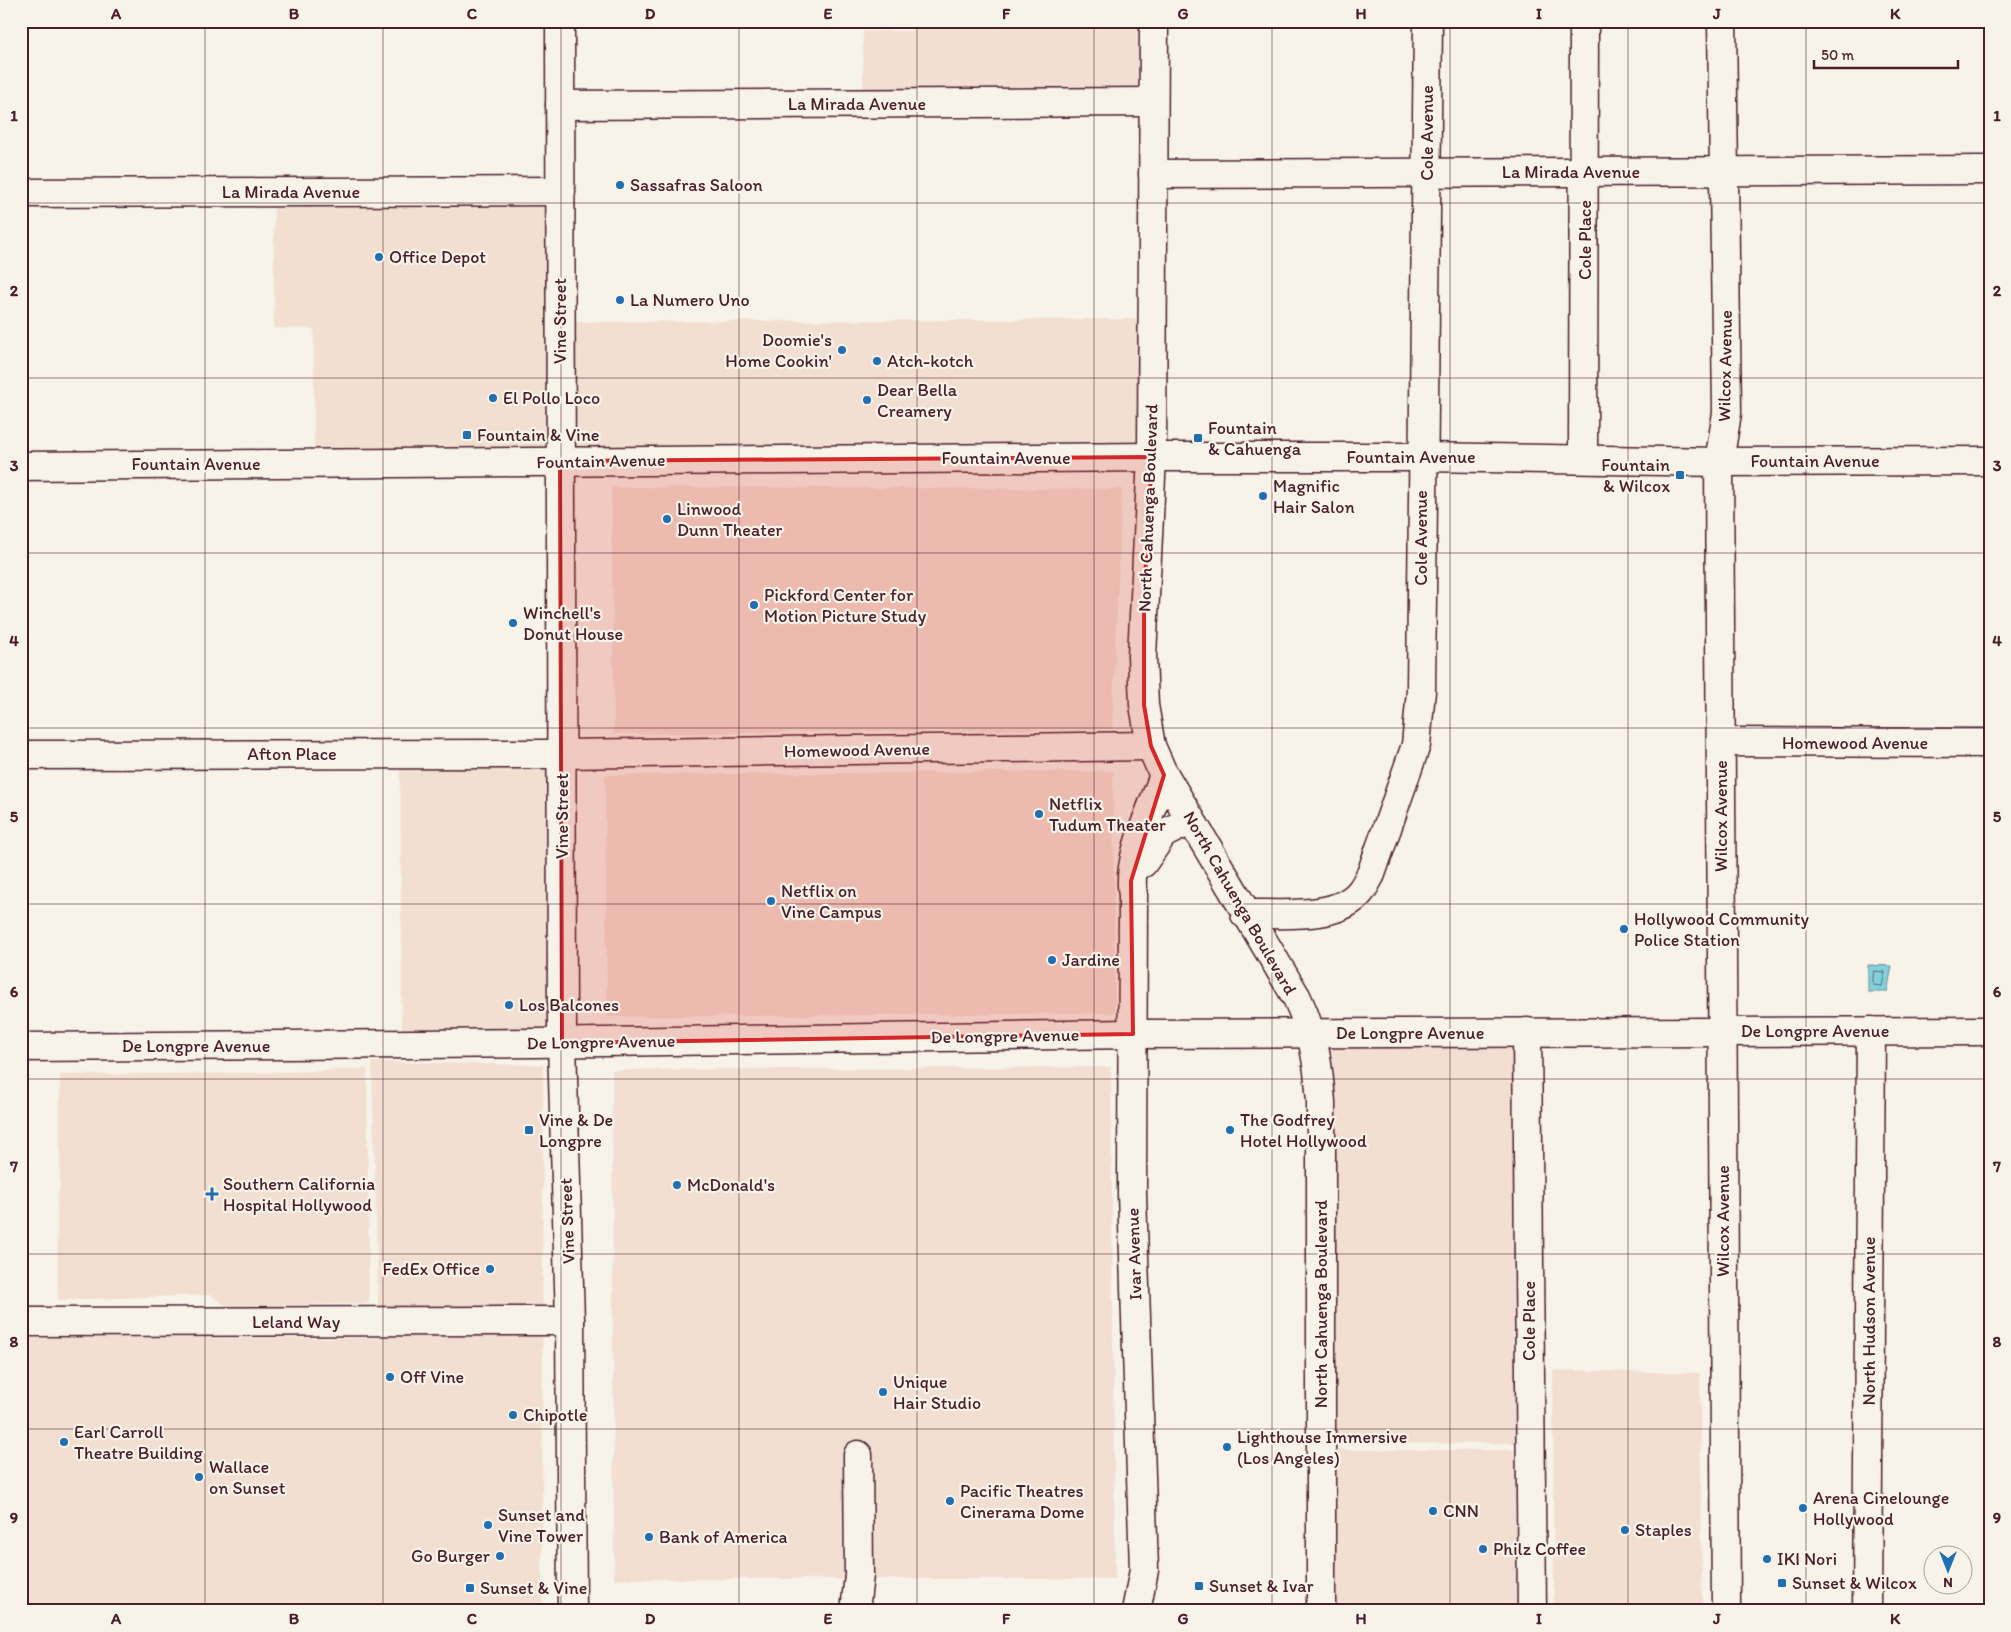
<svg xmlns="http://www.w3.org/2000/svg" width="2011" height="1632" font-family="Itim,sans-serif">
	<rect width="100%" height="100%" fill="#f7f3e8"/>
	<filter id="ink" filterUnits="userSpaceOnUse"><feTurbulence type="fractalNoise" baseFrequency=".02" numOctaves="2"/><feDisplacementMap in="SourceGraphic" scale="10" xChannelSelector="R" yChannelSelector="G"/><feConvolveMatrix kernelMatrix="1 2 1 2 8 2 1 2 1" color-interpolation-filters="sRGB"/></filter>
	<g filter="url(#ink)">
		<g fill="#f2dfd1">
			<polygon points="913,21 1149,21 1149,100 863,101 863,31 913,31"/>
			<polygon points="558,192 557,460 314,461 314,329 274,328 274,194"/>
			<polygon points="1149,319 1148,454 563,458 565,322"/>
			<polygon points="611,487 1122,489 1112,729 614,734"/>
			<polygon points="400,758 557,758 557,1040 402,1040"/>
			<polygon points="1113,771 1115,1013 607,1017 605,775"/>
			<polygon points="1523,1035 1526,1443 1324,1444 1317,1037"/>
			<polygon points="372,1062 543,1065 542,1611 21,1611 21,1338 379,1338"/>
			<polygon points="1111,1067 1115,1579 614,1579 612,1070"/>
			<polygon points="367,1069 369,1303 228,1307 210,1295 58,1300 57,1199 60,1188 60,1075 258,1073"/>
			<polygon points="1553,1370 1700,1373 1702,1611 1554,1611"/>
			<polygon points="1324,1450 1527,1450 1527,1611 1325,1611"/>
		</g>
		<polygon fill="#82d2dd" stroke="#6c8a96" points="1868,965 1892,966 1887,992 1868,992"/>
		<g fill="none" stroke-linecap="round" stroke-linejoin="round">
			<polygon stroke="#606772" stroke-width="1" points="1874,971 1885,972 1882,986 1873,985"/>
			<g stroke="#4a1f2b" stroke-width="31">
				<g id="minor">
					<polyline points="1722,21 1727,413 1719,462 1726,1611"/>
					<polyline points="560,105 1153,102"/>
					<polyline points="1153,174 1990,170"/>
					<polyline points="21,193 561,191"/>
					<polyline points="1583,459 1584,21"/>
					<polyline points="21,466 1152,457 1422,457 1719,462 1990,461"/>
					<polyline points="1721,742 1990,743"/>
					<polyline points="21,755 562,754 1151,746"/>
					<polyline points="1143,863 1163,834 1191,820"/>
					<path d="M 1245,914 C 1280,913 1338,921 1361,891 C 1365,886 1368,879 1371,874 L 1416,745 L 1421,691 L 1428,21"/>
					<polyline points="1527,1032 1532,1611"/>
					<polyline points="21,1047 536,1043 1133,1034 1990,1031"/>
					<polyline points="21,1322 570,1321"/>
					<polyline points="855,1611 859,1575 858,1455"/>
					<path d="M 1136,1611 L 1144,1570 L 1132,1193 L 1133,895 C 1126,859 1152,810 1164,775"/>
					<polyline points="1867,1611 1871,1031"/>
				</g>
			</g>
			<g stroke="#4a1f2b" stroke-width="31">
				<g id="major">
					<polyline points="560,21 562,1043 570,1321 572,1611"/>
					<path d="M 1154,21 L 1152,457 L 1142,656 L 1144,705 L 1151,746 L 1162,771 L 1297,998 C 1314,1034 1318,1062 1321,1102 L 1321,1611"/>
				</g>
			</g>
			<use href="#minor" stroke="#f7f3e8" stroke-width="28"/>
			<use href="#major" stroke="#f7f3e8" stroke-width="28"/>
		</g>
	</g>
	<path fill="#d62828" fill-opacity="0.2" stroke="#d62828" stroke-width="4" stroke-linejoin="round" d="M 1152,457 L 1144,597 L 1144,705 L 1151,746 L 1164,775 L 1131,881 L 1133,1034 L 562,1043 L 560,461 Z"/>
	<path fill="none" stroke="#4a1f2b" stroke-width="1" stroke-opacity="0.55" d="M 205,21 L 205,1611M 383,21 L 383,1611M 561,21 L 561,1611M 739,21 L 739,1611M 917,21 L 917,1611M 1094,21 L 1094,1611M 1272,21 L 1272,1611M 1450,21 L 1450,1611M 1628,21 L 1628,1611M 1806,21 L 1806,1611M 21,203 L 1990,203M 21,378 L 1990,378M 21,553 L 1990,553M 21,728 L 1990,728M 21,904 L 1990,904M 21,1079 L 1990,1079M 21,1254 L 1990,1254M 21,1429 L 1990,1429"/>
	<g fill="#1f6fb2" stroke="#f7f3e8" stroke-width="2">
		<circle cx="620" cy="185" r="5"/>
		<circle cx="379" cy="257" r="5"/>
		<circle cx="620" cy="300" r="5"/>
		<circle cx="842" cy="350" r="5"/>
		<circle cx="877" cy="361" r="5"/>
		<circle cx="493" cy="398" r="5"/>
		<circle cx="867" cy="400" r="5"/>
		<rect x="462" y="430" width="10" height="10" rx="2.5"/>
		<rect x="1193" y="433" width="10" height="10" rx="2.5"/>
		<rect x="1675" y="470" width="10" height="10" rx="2.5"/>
		<circle cx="1263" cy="496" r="5"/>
		<circle cx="667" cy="519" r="5"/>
		<circle cx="754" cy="605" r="5"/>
		<circle cx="513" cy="623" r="5"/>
		<circle cx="1039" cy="814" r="5"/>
		<circle cx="771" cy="901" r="5"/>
		<circle cx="1624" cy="929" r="5"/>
		<circle cx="1052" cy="960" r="5"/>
		<circle cx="509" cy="1005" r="5"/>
		<rect x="524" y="1125" width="10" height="10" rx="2.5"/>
		<circle cx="1230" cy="1130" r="5"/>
		<circle cx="677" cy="1185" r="5"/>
		<path d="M209.5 1186.5h5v5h5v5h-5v5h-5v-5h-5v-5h5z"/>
		<circle cx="490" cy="1269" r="5"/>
		<circle cx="390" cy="1377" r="5"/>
		<circle cx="883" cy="1392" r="5"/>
		<circle cx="513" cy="1415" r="5"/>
		<circle cx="64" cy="1442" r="5"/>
		<circle cx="1227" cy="1447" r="5"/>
		<circle cx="199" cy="1477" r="5"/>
		<circle cx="950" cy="1501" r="5"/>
		<circle cx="1803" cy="1508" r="5"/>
		<circle cx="1433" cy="1511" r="5"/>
		<circle cx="488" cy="1525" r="5"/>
		<circle cx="1625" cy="1530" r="5"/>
		<circle cx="649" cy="1537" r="5"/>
		<circle cx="1483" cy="1549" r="5"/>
		<circle cx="500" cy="1556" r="5"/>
		<circle cx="1767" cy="1559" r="5"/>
		<rect x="1777" y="1578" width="10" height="10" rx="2.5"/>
		<rect x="1194" y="1581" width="10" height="10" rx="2.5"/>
		<rect x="465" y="1583" width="10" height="10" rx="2.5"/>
	</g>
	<g text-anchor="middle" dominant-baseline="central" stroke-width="4.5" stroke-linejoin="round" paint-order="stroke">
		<g font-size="18" fill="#4a1f2b" stroke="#f7f3e8">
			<text x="857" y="104">La Mirada Avenue</text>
			<text transform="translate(1427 133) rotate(-90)">Cole Avenue</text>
			<text x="1571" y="172">La Mirada Avenue</text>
			<text x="291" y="192">La Mirada Avenue</text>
			<text transform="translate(1585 240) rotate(-90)">Cole Place</text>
			<text transform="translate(560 321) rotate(-90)">Vine Street</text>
			<text transform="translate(1725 366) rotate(-89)">Wilcox Avenue</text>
			<text x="1411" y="457">Fountain Avenue</text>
			<text x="1006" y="458">Fountain Avenue</text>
			<text transform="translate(601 461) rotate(-1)">Fountain Avenue</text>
			<text x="1815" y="461">Fountain Avenue</text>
			<text x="196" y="464">Fountain Avenue</text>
			<text transform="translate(1148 508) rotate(-88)">North Cahuenga Boulevard</text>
			<text transform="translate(1421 538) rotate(-90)">Cole Avenue</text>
			<text x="1855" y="743">Homewood Avenue</text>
			<text transform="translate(857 750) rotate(-1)">Homewood Avenue</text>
			<text x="292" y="754">Afton Place</text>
			<text transform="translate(562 816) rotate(-90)">Vine Street</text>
			<text transform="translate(1721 816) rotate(-90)">Wilcox Avenue</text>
			<text transform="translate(1240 903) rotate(60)">North Cahuenga Boulevard</text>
			<text x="1815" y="1031">De Longpre Avenue</text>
			<text x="1410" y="1033">De Longpre Avenue</text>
			<text transform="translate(1005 1036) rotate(-1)">De Longpre Avenue</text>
			<text transform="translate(601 1042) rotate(-1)">De Longpre Avenue</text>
			<text x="196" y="1046">De Longpre Avenue</text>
			<text transform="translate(567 1221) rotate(-92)">Vine Street</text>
			<text transform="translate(1723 1221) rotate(-90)">Wilcox Avenue</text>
			<text transform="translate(1134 1254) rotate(-92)">Ivar Avenue</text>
			<text transform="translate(1321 1304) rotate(-90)">North Cahuenga Boulevard</text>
			<text transform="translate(1529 1321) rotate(-90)">Cole Place</text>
			<text transform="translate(1869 1321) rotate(-90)">North Hudson Avenue</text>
			<text x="296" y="1322">Leland Way</text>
		</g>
		<g font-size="18" fill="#4a1f2b" stroke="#f7f3e8" text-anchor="start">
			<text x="630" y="185">Sassafras Saloon</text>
			<text x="389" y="257">Office Depot</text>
			<text x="630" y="300">La Numero Uno</text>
			<text x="832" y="340" text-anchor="end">Doomie's<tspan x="832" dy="21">Home Cookin'</tspan></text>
			<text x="887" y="361">Atch-kotch</text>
			<text x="877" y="390">Dear Bella<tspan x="877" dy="21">Creamery</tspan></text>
			<text x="503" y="398">El Pollo Loco</text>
			<text x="1208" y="428">Fountain<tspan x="1208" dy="21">&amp; Cahuenga</tspan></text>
			<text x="477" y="435">Fountain &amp; Vine</text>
			<text x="1670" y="465" text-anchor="end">Fountain<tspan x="1670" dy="21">&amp; Wilcox</tspan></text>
			<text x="1273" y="486">Magnific<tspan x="1273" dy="21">Hair Salon</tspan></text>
			<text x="677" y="509">Linwood<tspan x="677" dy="21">Dunn Theater</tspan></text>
			<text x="764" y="595">Pickford Center for<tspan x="764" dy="21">Motion Picture Study</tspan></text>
			<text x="523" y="613">Winchell's<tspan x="523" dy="21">Donut House</tspan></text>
			<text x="1049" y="804">Netflix<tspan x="1049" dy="21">Tudum Theater</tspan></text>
			<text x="781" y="891">Netflix on<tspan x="781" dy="21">Vine Campus</tspan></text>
			<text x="1634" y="919">Hollywood Community<tspan x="1634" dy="21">Police Station</tspan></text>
			<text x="1062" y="960">Jardine</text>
			<text x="519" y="1005">Los Balcones</text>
			<text x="539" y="1120">Vine &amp; De<tspan x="539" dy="21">Longpre</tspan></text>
			<text x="1240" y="1120">The Godfrey<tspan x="1240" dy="21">Hotel Hollywood</tspan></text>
			<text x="223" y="1184">Southern California<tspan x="223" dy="21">Hospital Hollywood</tspan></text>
			<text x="687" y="1185">McDonald's</text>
			<text x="480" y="1269" text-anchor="end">FedEx Office</text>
			<text x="400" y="1377">Off Vine</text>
			<text x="893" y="1382">Unique<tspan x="893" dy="21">Hair Studio</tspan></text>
			<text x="523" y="1415">Chipotle</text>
			<text x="74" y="1432">Earl Carroll<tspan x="74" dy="21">Theatre Building</tspan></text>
			<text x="1237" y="1437">Lighthouse Immersive<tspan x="1237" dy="21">(Los Angeles)</tspan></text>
			<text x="209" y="1467">Wallace<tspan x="209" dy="21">on Sunset</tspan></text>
			<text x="960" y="1491">Pacific Theatres<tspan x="960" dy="21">Cinerama Dome</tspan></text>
			<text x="1813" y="1498">Arena Cinelounge<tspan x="1813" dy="21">Hollywood</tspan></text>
			<text x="1443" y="1511">CNN</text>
			<text x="498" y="1515">Sunset and<tspan x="498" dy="21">Vine Tower</tspan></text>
			<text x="1635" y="1530">Staples</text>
			<text x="659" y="1537">Bank of America</text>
			<text x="1493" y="1549">Philz Coffee</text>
			<text x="490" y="1556" text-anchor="end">Go Burger</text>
			<text x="1777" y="1559">IKI Nori</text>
			<text x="1792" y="1583">Sunset &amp; Wilcox</text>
			<text x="1209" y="1586">Sunset &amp; Ivar</text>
			<text x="480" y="1588">Sunset &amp; Vine</text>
		</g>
	</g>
	<rect width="2011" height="1632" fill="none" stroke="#f7f3e8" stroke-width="55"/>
	<g transform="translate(1948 1570) rotate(180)"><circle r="24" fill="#f7f3e8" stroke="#b29e9c"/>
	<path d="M0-4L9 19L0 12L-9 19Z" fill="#1f6fb2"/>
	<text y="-8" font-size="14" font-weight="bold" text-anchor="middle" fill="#4a1f2b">N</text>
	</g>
	<path d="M1814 60v8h144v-8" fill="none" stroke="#4a1f2b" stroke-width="2.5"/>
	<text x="1821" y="60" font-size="15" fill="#4a1f2b" stroke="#f7f3e8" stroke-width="4" paint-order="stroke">50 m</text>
	<rect x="28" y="28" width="1956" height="1576" fill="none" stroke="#4a1f2b" stroke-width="2"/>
	<g font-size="16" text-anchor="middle" font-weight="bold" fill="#4a1f2b">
		<text x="116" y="19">A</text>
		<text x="294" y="19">B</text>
		<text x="472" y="19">C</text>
		<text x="650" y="19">D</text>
		<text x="828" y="19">E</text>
		<text x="1006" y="19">F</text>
		<text x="1183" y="19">G</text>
		<text x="1361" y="19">H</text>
		<text x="1539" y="19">I</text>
		<text x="1717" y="19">J</text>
		<text x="1895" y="19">K</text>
		<text x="14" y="121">1</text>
		<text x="1997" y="121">1</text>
		<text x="14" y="296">2</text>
		<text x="1997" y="296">2</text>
		<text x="14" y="471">3</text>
		<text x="1997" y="471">3</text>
		<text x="14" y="646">4</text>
		<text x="1997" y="646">4</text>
		<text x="14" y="822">5</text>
		<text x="1997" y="822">5</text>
		<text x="14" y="997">6</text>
		<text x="1997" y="997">6</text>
		<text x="14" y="1172">7</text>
		<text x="1997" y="1172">7</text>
		<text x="14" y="1347">8</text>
		<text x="1997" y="1347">8</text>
		<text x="14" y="1523">9</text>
		<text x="1997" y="1523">9</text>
		<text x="116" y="1624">A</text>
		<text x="294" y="1624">B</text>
		<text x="472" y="1624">C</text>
		<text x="650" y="1624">D</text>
		<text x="828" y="1624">E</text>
		<text x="1006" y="1624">F</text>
		<text x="1183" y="1624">G</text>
		<text x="1361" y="1624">H</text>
		<text x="1539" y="1624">I</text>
		<text x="1717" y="1624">J</text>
		<text x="1895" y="1624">K</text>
	</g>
</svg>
